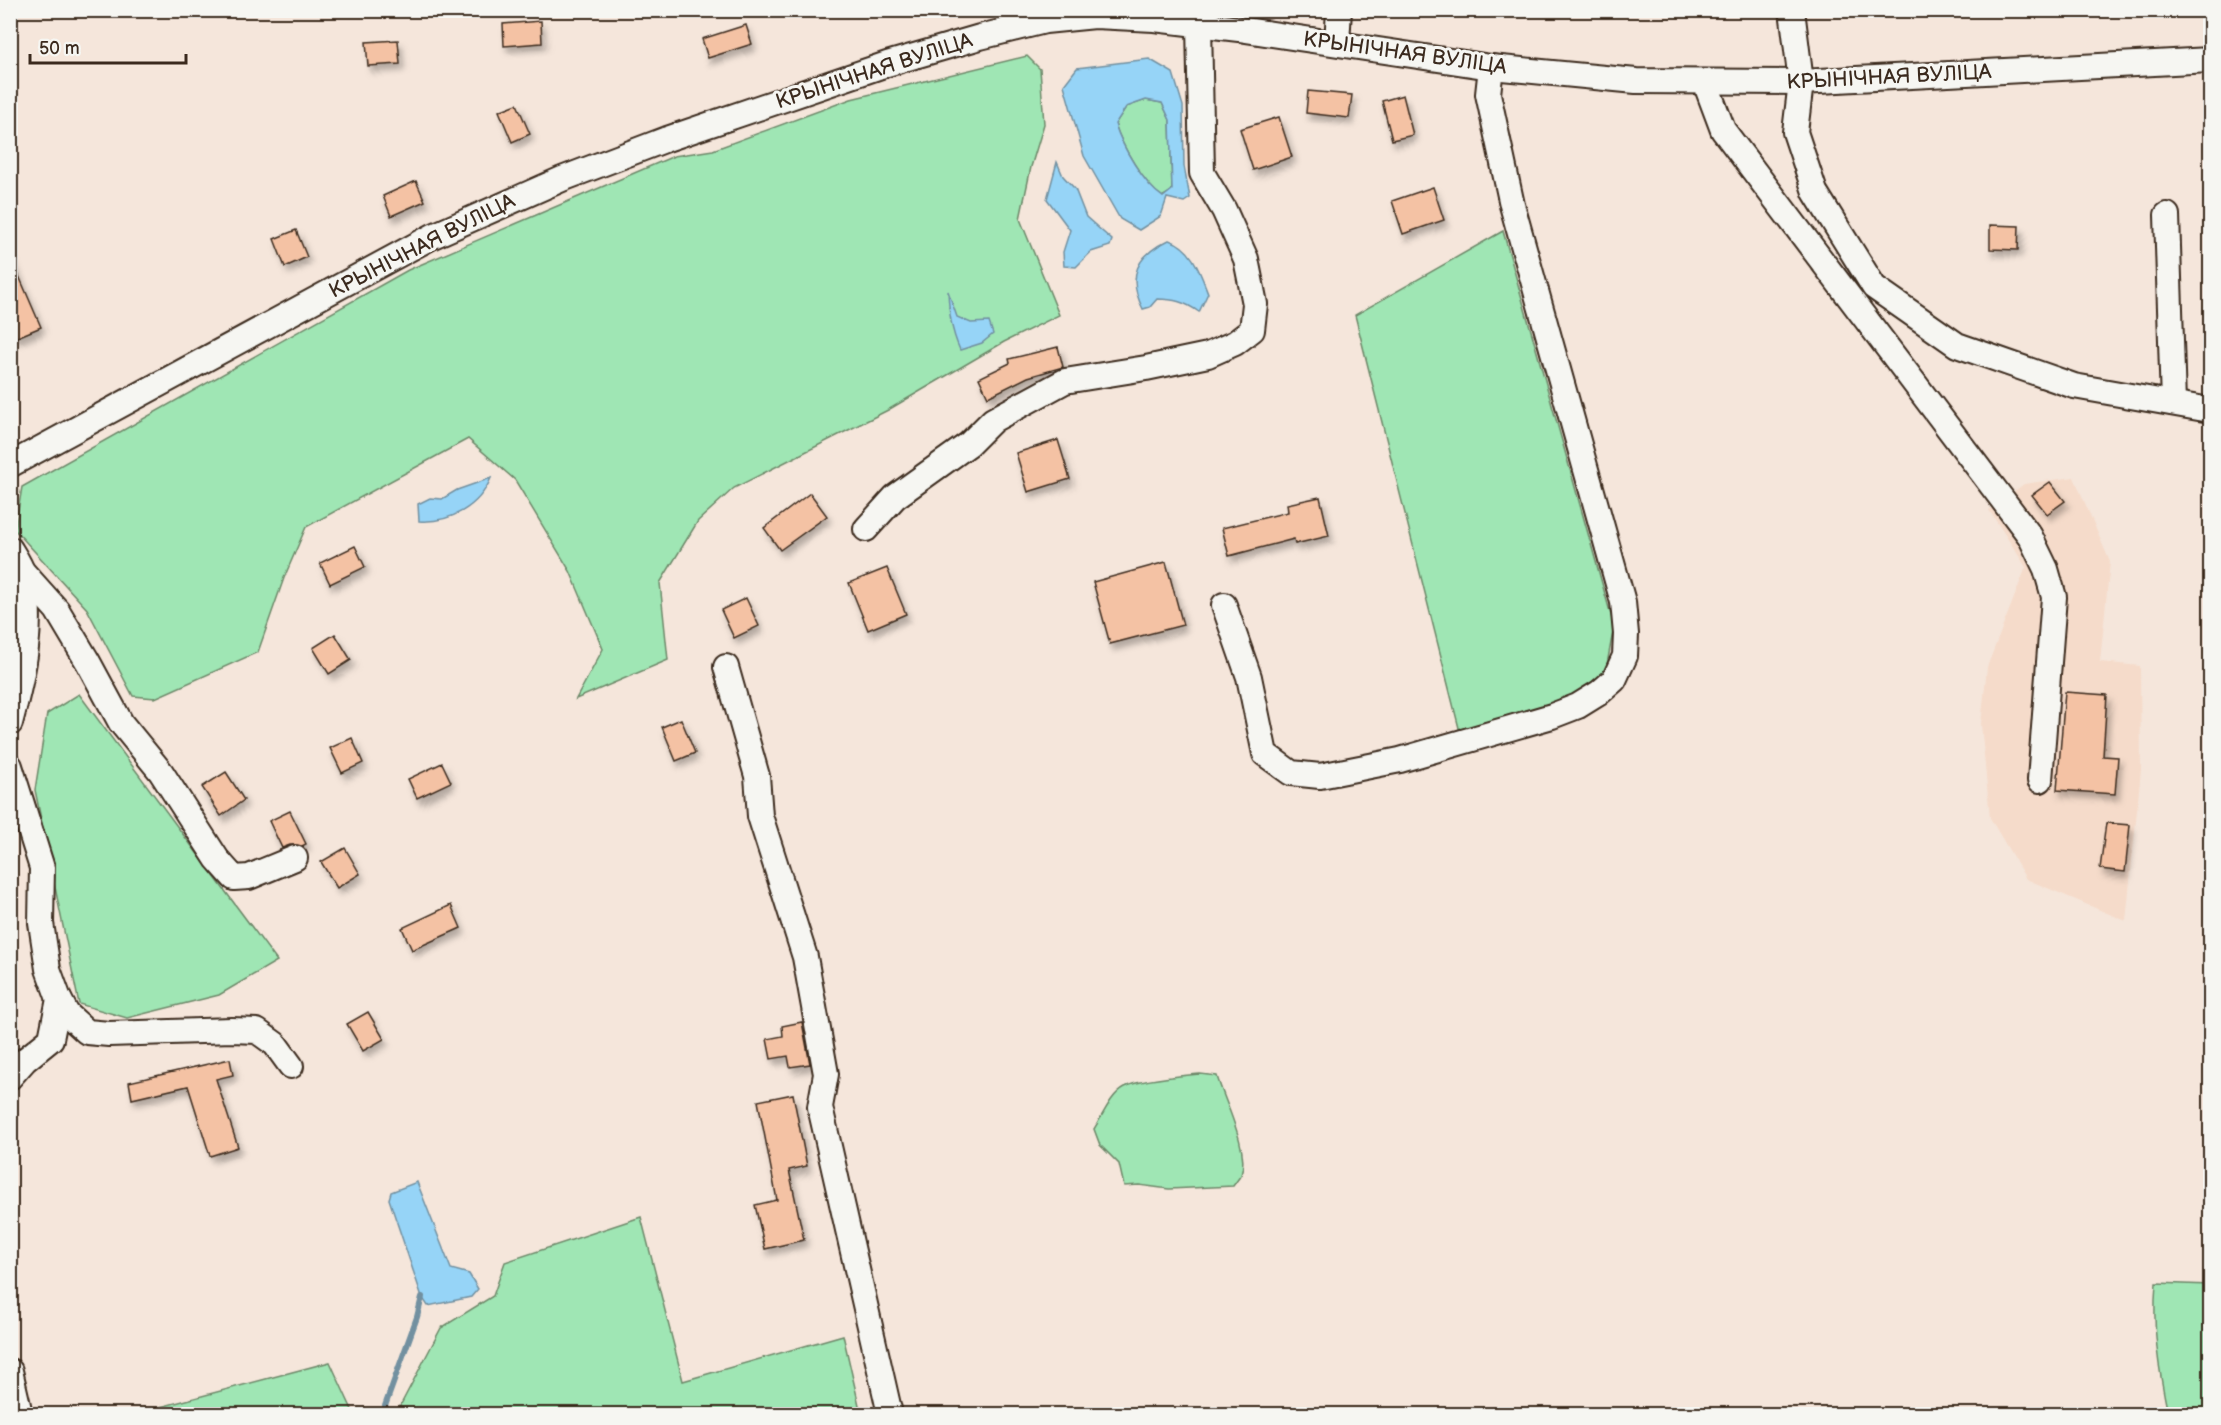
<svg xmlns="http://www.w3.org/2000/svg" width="2221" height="1425" font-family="'Balsamiq Sans',sans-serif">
	<defs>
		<filter id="shadow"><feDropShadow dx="3.5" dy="6" stdDeviation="3" flood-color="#0004"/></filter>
	</defs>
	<rect width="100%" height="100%" fill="#f5e6db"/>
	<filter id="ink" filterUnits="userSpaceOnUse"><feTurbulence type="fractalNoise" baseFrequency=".0167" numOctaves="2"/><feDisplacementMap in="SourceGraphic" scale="12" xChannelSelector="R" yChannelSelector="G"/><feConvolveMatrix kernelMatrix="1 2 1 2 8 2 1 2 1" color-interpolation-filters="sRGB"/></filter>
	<g filter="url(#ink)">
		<polygon fill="#f5dbca" points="2074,477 2110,562 2100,662 2140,666 2141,770 2126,921 2026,879 1990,818 1981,724 1987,667 2026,567 1989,510 2024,484"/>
		<g fill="#9fe6b4" stroke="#6d8869" stroke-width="1.5">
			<polygon points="1027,56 1040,69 1044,124 1031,167 1020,219 1059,315 1004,342 888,410 734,488 698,521 660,583 668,660 576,699 603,649 570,571 515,480 468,439 306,527 284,578 258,652 155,698 133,696 87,609 15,530 22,487 408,270 674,156 713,150 851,99"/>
			<path d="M 1146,100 L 1162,103 L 1170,120 L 1172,191 L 1162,197 C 1143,183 1122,146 1115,124 L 1126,107 Z"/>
			<polygon points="1503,231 1614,626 1606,670 1572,701 1460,732 1355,315"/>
			<polygon points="79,694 277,961 219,995 127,1018 79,1004 35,790 47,714"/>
			<path d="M 1200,1074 L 1217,1076 C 1224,1101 1250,1150 1241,1175 C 1239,1178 1235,1183 1233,1186 L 1169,1189 L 1139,1185 L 1124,1186 L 1119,1164 L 1100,1145 L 1094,1129 C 1102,1117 1111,1094 1125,1087 C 1141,1079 1181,1076 1200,1074 Z"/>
			<polygon points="641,1217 683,1381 843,1335 861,1414 399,1414 398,1410 441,1328 493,1296 505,1262"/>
			<path d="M 2156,1283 L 2210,1285 L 2210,1414 L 2168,1414 C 2159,1371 2152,1328 2156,1283 Z"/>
			<polygon points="330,1362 354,1414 134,1414"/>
		</g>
		<g fill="#96d4f7" stroke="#7290a0" stroke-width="1.5" fill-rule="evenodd">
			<path d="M 1149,59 L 1173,73 L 1183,106 L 1184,166 L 1190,198 L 1184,202 L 1167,198 L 1161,216 L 1139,230 L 1120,219 L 1084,156 L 1064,85 L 1077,68 ZM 1146,100 L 1162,103 L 1170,120 L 1172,190 L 1163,197 C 1143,184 1122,146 1115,124 L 1126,107 Z"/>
			<polygon points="1057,162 1063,176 1075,189 1086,217 1112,240 1110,246 1091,252 1076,267 1064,266 1063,252 1070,230 1047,199"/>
			<path d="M 1169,240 C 1192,247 1200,272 1208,293 L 1199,312 C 1185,302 1174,299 1157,299 L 1150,307 L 1143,309 C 1126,276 1137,255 1169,240 Z"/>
			<path d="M 948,291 L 957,317 L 971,323 L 989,322 L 993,334 L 982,343 L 960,350 C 951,330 949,312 948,291 Z"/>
			<path d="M 491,478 C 479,507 450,523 419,521 L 418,504 L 430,498 L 442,499 L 457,490 Z"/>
			<polygon points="417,1182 451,1269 469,1274 478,1289 471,1297 428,1306 422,1297 389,1199 391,1192"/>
		</g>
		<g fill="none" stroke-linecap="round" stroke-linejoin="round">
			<polyline stroke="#7290a0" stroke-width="6" points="387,1414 385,1406 417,1317 422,1297"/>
		</g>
		<g fill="#f4c2a4" stroke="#3b2a1e" stroke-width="1.5" filter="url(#shadow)">
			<polygon points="541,21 542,43 504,46 503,24"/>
			<polygon points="746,25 752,44 708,58 702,39"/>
			<polygon points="398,40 400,64 368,66 366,42"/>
			<polygon points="1308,91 1352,95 1349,118 1306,113"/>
			<polygon points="1403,95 1413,135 1392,140 1382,101"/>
			<polygon points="517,104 530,134 512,142 499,111"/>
			<polygon points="1279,117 1292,157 1253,170 1240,129"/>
			<polygon points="416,181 425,201 391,216 383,196"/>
			<polygon points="1433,187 1444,220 1403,234 1392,201"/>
			<polygon points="1990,225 2019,226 2018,250 1990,249"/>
			<polygon points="296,230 307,257 285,267 274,239"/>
			<polygon points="10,255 41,327 15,338 10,327"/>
			<polygon points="1058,347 1063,367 1028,377 988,397 979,378 1010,363 1009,359"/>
			<polygon points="1058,440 1070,479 1028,492 1016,453"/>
			<polygon points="2050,482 2065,501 2047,514 2032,495"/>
			<polygon points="810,493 827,516 780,550 764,528"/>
			<polygon points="1320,497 1329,536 1295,544 1294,539 1229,556 1222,528 1288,512 1287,504"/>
			<polygon points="355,546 365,567 330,584 320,563"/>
			<polygon points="1166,562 1183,625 1110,644 1093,582"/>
			<polygon points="887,568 906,614 868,630 849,583"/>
			<polygon points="746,598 759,626 734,638 721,610"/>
			<polygon points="335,634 351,660 329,674 313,648"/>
			<polygon points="2065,692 2107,695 2103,756 2118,757 2115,794 2057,790"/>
			<polygon points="681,719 695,753 676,761 662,727"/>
			<polygon points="352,738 363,763 342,773 330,748"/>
			<polygon points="442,763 451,782 417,798 408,779"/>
			<polygon points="226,772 244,800 221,816 202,787"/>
			<polygon points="290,811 306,844 302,846 290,845 282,848 269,821"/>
			<polygon points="2106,823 2130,825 2125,872 2100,869"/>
			<polygon points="345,848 360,874 337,888 321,862"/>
			<polygon points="451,905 461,928 412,950 402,928"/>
			<polygon points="368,1012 384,1039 363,1051 347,1024"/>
			<polygon points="802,1022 810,1064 790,1067 788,1056 771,1059 767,1039 783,1036 782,1026"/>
			<polygon points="230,1059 233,1075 216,1079 238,1147 210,1156 188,1086 132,1099 129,1082"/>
			<polygon points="793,1094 807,1166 789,1170 804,1240 765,1249 755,1205 777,1200 758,1101"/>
		</g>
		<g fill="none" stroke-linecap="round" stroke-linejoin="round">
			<g stroke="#3b2a1e" stroke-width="28">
				<g id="minor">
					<polyline points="1792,10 1801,82 1795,132 1815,192 1874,287 1957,345 2074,386 2210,410"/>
					<polyline points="1337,43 1339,10"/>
					<polyline points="1705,82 1723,130 2030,536 2046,569 2054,597 2040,780"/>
					<polyline points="2167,215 2173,403"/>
					<polyline points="10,465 433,236 562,179 667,139 887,64 980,37 1045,21 1095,16 1154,19 1239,29 1491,67 1636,81 1801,82 2210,60"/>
					<polyline points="866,529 895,497 969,444 993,420 1065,381 1146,368 1208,355 1235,343 1252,330 1255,304 1246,259 1224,210 1202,173 1199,24"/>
					<path d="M 10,549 C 15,557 21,566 23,574 C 35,623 23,675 10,723"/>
					<polyline points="23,572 57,610 88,662 121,723 161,772 217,859 234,878 249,877 295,858"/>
					<polyline points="1224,605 1249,677 1265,754 1291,773 1320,776 1400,760 1552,716 1578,706 1599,693 1614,680 1625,656 1626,634 1623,602 1512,205 1488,94 1491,67"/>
					<polyline points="726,667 757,776 760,816 805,957 826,1074 820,1107 890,1414"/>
					<polyline points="10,766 42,868 41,923 48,969 59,999 67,1014 87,1032 109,1034 232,1030 257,1031 275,1044 291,1066"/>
					<polyline points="10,1077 25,1060 51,1039 59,999"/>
					<polyline points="10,1371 20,1414"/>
				</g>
			</g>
			<use href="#minor" stroke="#f6f6f2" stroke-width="24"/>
		</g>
	</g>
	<g text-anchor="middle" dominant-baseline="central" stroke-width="6" stroke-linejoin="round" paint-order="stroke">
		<g font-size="21" fill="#3b2a1e" stroke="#f6f6f2">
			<text transform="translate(1405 53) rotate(8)">КРЫНІЧНАЯ ВУЛІЦА</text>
			<text transform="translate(874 71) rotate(-18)">КРЫНІЧНАЯ ВУЛІЦА</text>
			<text transform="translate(1889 77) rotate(-3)">КРЫНІЧНАЯ ВУЛІЦА</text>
			<text transform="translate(422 246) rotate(-27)">КРЫНІЧНАЯ ВУЛІЦА</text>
		</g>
	</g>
	<rect width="2221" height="1425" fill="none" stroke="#f6f6f2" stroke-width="36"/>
	<rect x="18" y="18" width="2185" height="1389" fill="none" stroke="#3b2a1e" stroke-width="2" filter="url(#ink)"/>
	<path d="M30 54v9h156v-9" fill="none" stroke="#3b2a1e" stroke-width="3"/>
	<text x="39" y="54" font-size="18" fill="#3b2a1e" stroke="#f6f6f2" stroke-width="4.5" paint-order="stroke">50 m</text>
</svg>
